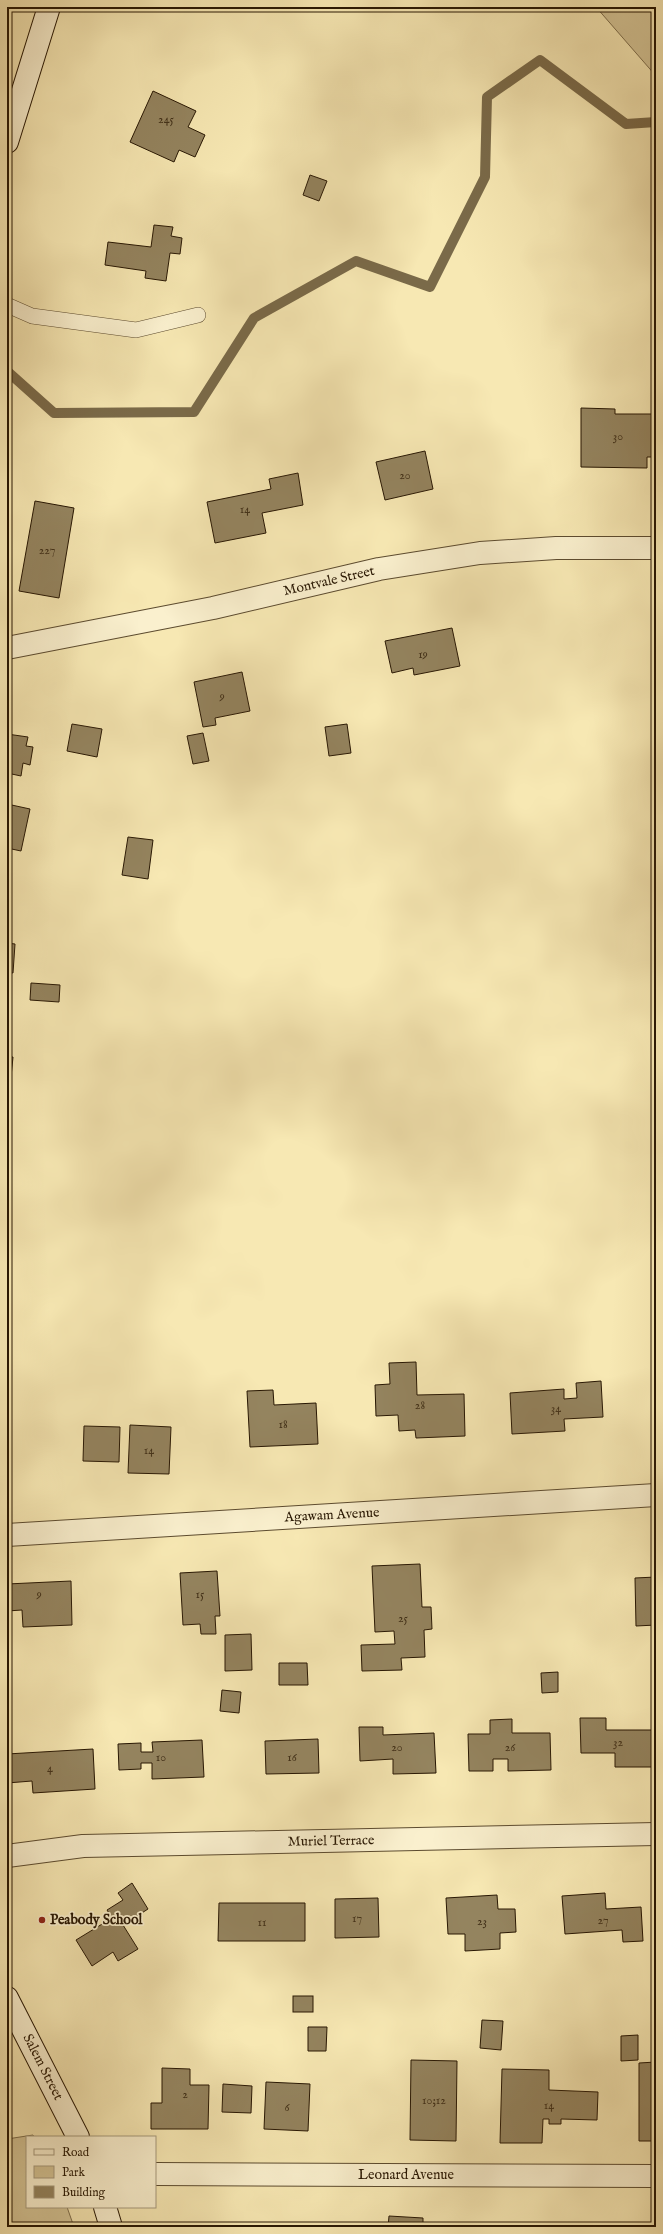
<svg xmlns="http://www.w3.org/2000/svg" width="663" height="2234" font-family="'IM FELL English',serif">
	<rect width="100%" height="100%" fill="#f7e8b3"/>
	<filter id="stains"><feTurbulence type="fractalNoise" baseFrequency=".005" numOctaves="4"/><feColorMatrix values="0 0 0 0 .2 0 0 0 0 .09 0 0 0 0 .02 0 0 0 .5 -.17"/></filter>
	<radialGradient id="worn" r=".72"><stop offset=".6" stop-color="#630" stop-opacity="0"/><stop offset="1" stop-color="#630" stop-opacity=".3"/></radialGradient>
	<g fill="#d4c495" stroke="#7e6e4c">
		<polygon points="596,7 656,7 656,76"/>
		<polygon points="33,2135 34,2137 27,2137 27,2207 67,2207 74,2227 7,2227 7,2139"/>
	</g>
	<g fill="none" stroke-linecap="round" stroke-linejoin="round">
		<polyline stroke="#7a6a49" stroke-width="10" points="7,371 54,413 194,412 254,318 356,261 430,287 485,177 487,97 540,60 626,124 656,122"/>
	</g>
	<g fill="#94845f" stroke="#281703">
		<polygon points="153,91 196,111 188,127 205,135 195,157 179,150 174,162 130,142"/>
		<polygon points="310,175 327,181 319,201 303,195"/>
		<polygon points="154,225 173,227 171,236 182,238 180,254 170,253 166,281 145,278 146,271 105,265 108,242 151,247"/>
		<polygon points="581,408 615,409 615,414 656,414 656,457 647,457 647,468 581,467"/>
		<polygon points="425,451 433,489 385,500 376,462"/>
		<polygon points="298,473 303,505 262,513 266,533 215,543 207,502 271,489 269,479"/>
		<polygon points="35,501 74,508 59,598 19,591"/>
		<polygon points="452,628 460,666 414,675 413,668 392,673 385,641"/>
		<polygon points="242,672 250,711 215,718 216,725 203,727 194,682"/>
		<polygon points="72,724 102,729 97,757 67,751"/>
		<polygon points="347,724 351,753 329,756 325,727"/>
		<polygon points="203,733 209,761 193,764 187,736"/>
		<polygon points="7,734 28,737 26,746 33,747 30,765 23,763 21,776 7,773"/>
		<polygon points="7,804 30,809 21,851 7,848"/>
		<polygon points="128,837 153,840 148,879 122,875"/>
		<polygon points="7,943 15,944 13,973 7,972"/>
		<polygon points="31,983 60,985 59,1002 30,1000"/>
		<polygon points="7,1057 13,1057 11,1077 7,1076"/>
		<polygon points="416,1362 417,1395 464,1394 465,1436 416,1438 415,1430 399,1431 398,1415 376,1416 375,1385 390,1384 389,1363"/>
		<polygon points="653,1374 656,1374 656,1408"/>
		<polygon points="601,1381 603,1417 564,1419 565,1431 512,1434 510,1393 564,1389 564,1399 577,1398 576,1383"/>
		<polygon points="273,1390 274,1405 316,1403 318,1444 250,1447 247,1391"/>
		<polygon points="130,1425 171,1427 169,1474 128,1473"/>
		<polygon points="84,1426 120,1427 119,1462 83,1461"/>
		<polygon points="420,1564 422,1607 431,1607 432,1629 424,1630 425,1657 401,1658 402,1670 362,1671 361,1645 395,1644 394,1631 375,1632 372,1566"/>
		<polygon points="217,1571 220,1616 215,1616 216,1634 201,1634 200,1624 183,1625 180,1573"/>
		<polygon points="656,1577 656,1625 636,1626 635,1578"/>
		<polygon points="71,1581 72,1625 23,1627 22,1610 7,1611 7,1584"/>
		<polygon points="251,1634 252,1670 225,1671 225,1635"/>
		<polygon points="279,1663 307,1663 308,1685 279,1685"/>
		<polygon points="558,1672 558,1692 542,1693 541,1673"/>
		<polygon points="222,1690 241,1692 239,1713 220,1711"/>
		<polygon points="580,1718 606,1718 606,1730 656,1730 656,1767 615,1767 615,1753 581,1753"/>
		<polygon points="512,1719 512,1733 550,1733 551,1770 508,1771 508,1759 493,1759 493,1771 469,1771 468,1734 490,1734 490,1720"/>
		<polygon points="359,1727 383,1727 383,1735 434,1733 436,1773 393,1774 393,1759 360,1761"/>
		<polygon points="318,1739 319,1773 266,1774 265,1741"/>
		<polygon points="202,1740 204,1777 152,1779 152,1763 141,1763 141,1769 119,1770 118,1744 141,1743 141,1752 153,1752 152,1742"/>
		<polygon points="93,1749 95,1789 33,1793 32,1781 7,1783 7,1754"/>
		<polygon points="132,1883 148,1909 123,1925 138,1949 118,1961 113,1952 92,1966 76,1940 112,1918 107,1910 123,1900 118,1893"/>
		<polygon points="605,1893 606,1909 641,1907 643,1941 623,1942 622,1930 565,1934 562,1896"/>
		<polygon points="497,1895 498,1909 515,1909 516,1932 500,1933 500,1949 465,1951 465,1934 448,1934 446,1898"/>
		<polygon points="378,1898 379,1937 335,1938 335,1899"/>
		<polygon points="219,1903 305,1903 305,1941 218,1941"/>
		<rect x="293" y="1996" width="20" height="16"/>
		<polygon points="482,2020 503,2021 501,2050 480,2048"/>
		<polygon points="308,2027 327,2027 326,2051 308,2051"/>
		<polygon points="638,2035 638,2060 621,2061 621,2036"/>
		<polygon points="411,2060 457,2061 456,2141 410,2140"/>
		<polygon points="656,2062 656,2141 639,2141 639,2063"/>
		<polygon points="162,2068 190,2069 190,2085 209,2085 208,2129 151,2129 151,2103 162,2103"/>
		<polygon points="502,2069 549,2070 549,2090 598,2092 597,2120 561,2119 561,2124 549,2124 549,2119 543,2119 542,2143 500,2143"/>
		<polygon points="266,2082 310,2084 308,2131 264,2129"/>
		<polygon points="223,2084 252,2086 251,2113 222,2112"/>
		<polygon points="389,2216 423,2218 423,2227 388,2227"/>
	</g>
	<g fill="none" stroke-linecap="round" stroke-linejoin="round">
		<g stroke="#5c4b2f" stroke-width="16">
			<polyline id="service" points="7,305 32,316 136,330 198,315"/>
		</g>
		<g stroke="#5c4b2f" stroke-width="24">
			<g id="minor">
				<polyline points="7,648 213,608 379,569 480,553 556,548 656,548"/>
				<polyline points="7,1535 656,1495"/>
				<polyline points="7,1856 83,1846 656,1834"/>
				<polyline points="155,2174 656,2176"/>
			</g>
		</g>
		<g stroke="#281703" stroke-width="24">
			<g id="secondary">
				<polyline points="7,142 49,7"/>
				<polyline points="7,1998 78,2137"/>
				<polyline points="105,2207 111,2227"/>
			</g>
		</g>
		<use href="#service" stroke="#faf0ce" stroke-width="15"/>
		<use href="#minor" stroke="#faf0ce" stroke-width="22"/>
		<use href="#secondary" stroke="#faf0ce" stroke-width="22"/>
	</g>
	<circle fill="#8f2418" stroke="#faf0ce" stroke-width="1.5" cx="42" cy="1920" r="4"/>
	<g text-anchor="middle" dominant-baseline="central" stroke-width="3.5" stroke-linejoin="round" paint-order="stroke">
		<g font-size="12" fill="#43321a">
			<text x="166" y="119">245</text>
			<text x="618" y="436">30</text>
			<text x="405" y="475">20</text>
			<text x="245" y="509">14</text>
			<text x="47" y="550">227</text>
			<text x="423" y="654">19</text>
			<text x="222" y="696">9</text>
			<text x="420" y="1405">28</text>
			<text x="556" y="1408">34</text>
			<text x="283" y="1424">18</text>
			<text x="149" y="1450">14</text>
			<text x="39" y="1594">9</text>
			<text x="200" y="1594">15</text>
			<text x="403" y="1618">25</text>
			<text x="618" y="1742">32</text>
			<text x="397" y="1747">20</text>
			<text x="510" y="1747">26</text>
			<text x="161" y="1757">10</text>
			<text x="292" y="1757">16</text>
			<text x="50" y="1768">4</text>
			<text x="357" y="1918">17</text>
			<text x="603" y="1920">27</text>
			<text x="482" y="1921">23</text>
			<text x="262" y="1922">11</text>
			<text x="185" y="2094">2</text>
			<text x="434" y="2100">10;12</text>
			<text x="549" y="2105">14</text>
			<text x="287" y="2107">6</text>
		</g>
		<g font-size="14" fill="#281703" stroke="#faf0ce">
			<text transform="translate(329 581) rotate(-13)">Montvale Street</text>
			<text transform="translate(332 1515) rotate(-3)">Agawam Avenue</text>
			<text transform="translate(331 1841) rotate(-1)">Muriel Terrace</text>
			<text transform="translate(43 2067) rotate(63)">Salem Street</text>
			<text x="406" y="2175">Leonard Avenue</text>
		</g>
		<g font-size="14" font-weight="bold" fill="#281703" stroke="#faf0ce" text-anchor="start">
			<text x="50" y="1920">Peabody School</text>
		</g>
	</g>
	<rect width="663" height="2234" fill="none" stroke="#f7e8b3" stroke-width="24"/>
	<rect x="8" y="8" width="647" height="2218" fill="none" stroke="#281703" stroke-width="2"/>
	<rect x="12" y="12" width="639" height="2210" fill="none" stroke="#281703"/>
	<rect x="26" y="2136" width="130" height="72" fill="#faf0ce" stroke="#a6997d"/>
	<rect x="34" y="2149" width="20" height="6" fill="#faf0ce" stroke="#a6997d"/>
	<text x="62" y="2156" font-size="12" fill="#281703">Road</text>
	<rect x="34" y="2166" width="20" height="12" fill="#d4c495" stroke="#a6997d"/>
	<text x="62" y="2176" font-size="12" fill="#281703">Park</text>
	<rect x="34" y="2186" width="20" height="12" fill="#94845f" stroke="#a6997d"/>
	<text x="62" y="2196" font-size="12" fill="#281703">Building</text>
	<rect width="100%" height="100%" filter="url(#stains)"/>
	<rect width="100%" height="100%" fill="url(#worn)"/>
</svg>
